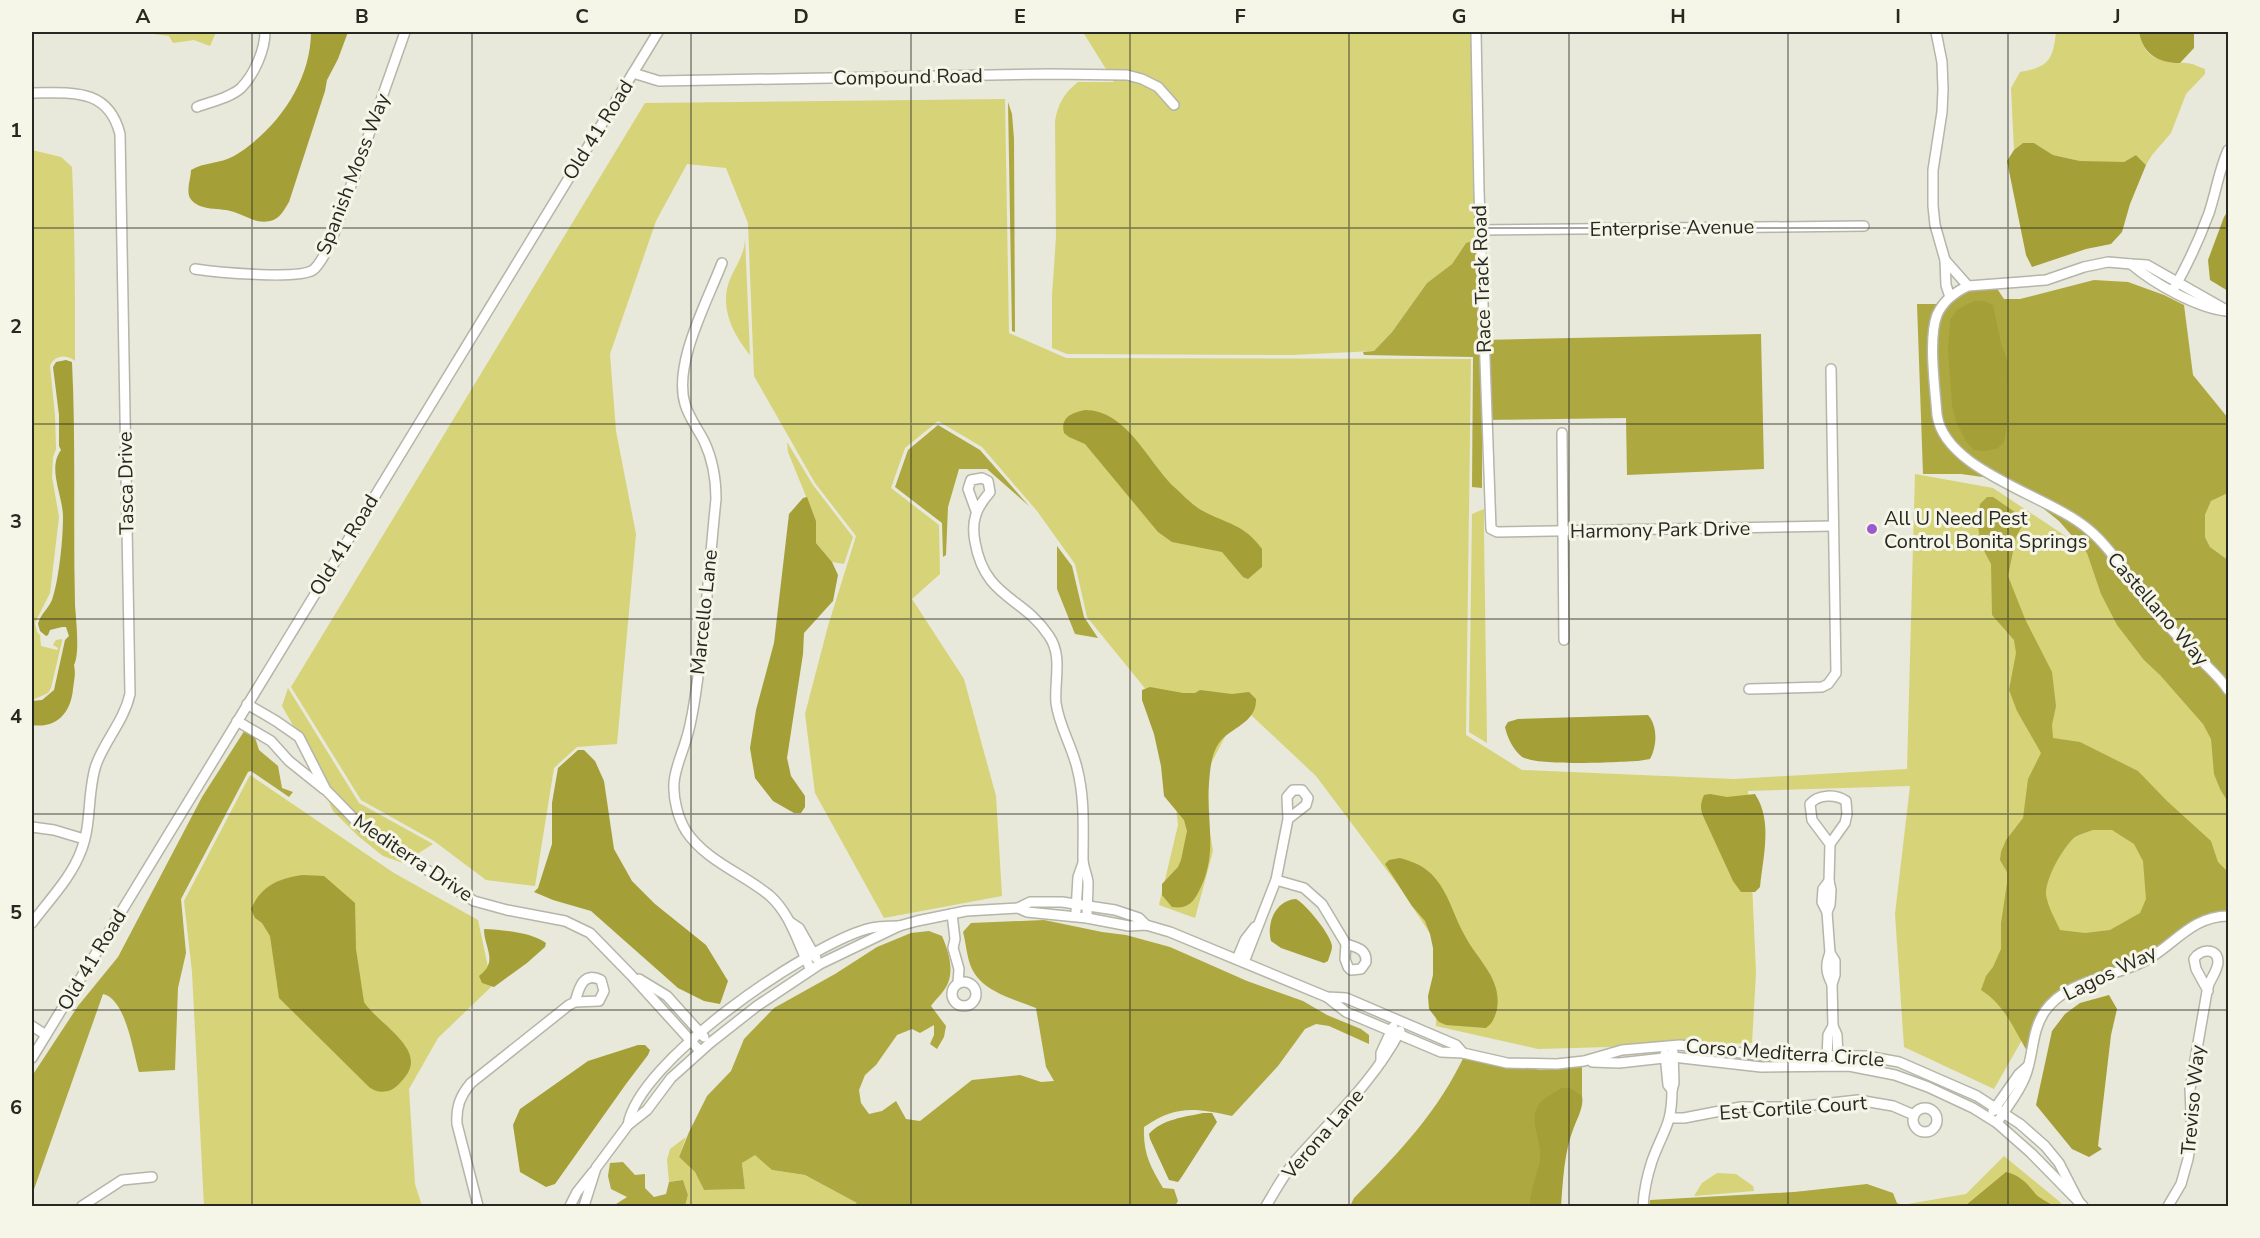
<svg xmlns="http://www.w3.org/2000/svg" width="2260" height="1238" font-family="'Nunito Sans',sans-serif">
	<rect width="100%" height="100%" fill="#e8e8db"/>
	<g fill="#d7d378">
		<polygon points="139,32 216,32 210,46 194,40 173,43 169,36"/>
		<path d="M 1083,32 L 1476,32 L 1478,239 L 1466,243 L 1452,264 L 1427,283 L 1392,332 L 1374,351 L 1292,355 L 1067,354 L 1052,348 L 1052,296 L 1056,237 L 1055,121 C 1058,104 1064,93 1078,82 L 1114,82 Z"/>
		<path d="M 2056,32 L 2139,32 C 2145,62 2161,60 2186,63 C 2192,63 2199,67 2205,69 L 2205,74 L 2186,94 L 2171,133 L 2152,155 L 2146,165 L 2136,155 L 2124,162 L 2097,162 L 2080,161 L 2053,155 L 2034,143 L 2023,143 L 2014,150 L 2011,88 L 2020,72 C 2049,67 2053,60 2056,32 Z"/>
		<polygon points="1005,99 1009,333 1066,358 1471,359 1466,735 1522,770 1734,779 1907,769 1915,474 1993,488 2088,551 2228,756 2228,903 2062,970 1994,1089 1904,1047 1895,914 1910,786 1748,791 1756,973 1752,1043 1538,1049 1436,1026 1435,941 1398,885 1316,776 1249,713 1230,727 1202,781 1213,851 1195,918 1159,905 1178,825 1165,713 1087,617 1075,564 1037,511 982,447 938,421 905,448 891,488 939,525 940,574 912,599 964,679 996,796 1002,896 884,918 815,793 805,714 828,626 856,536 815,483 754,376 748,223 726,168 687,164 656,221 610,354 616,431 636,534 617,744 577,747 554,768 535,886 486,880 434,841 361,800 291,687 645,103"/>
		<path d="M 32,150 L 61,157 L 72,167 C 75,232 75,296 75,361 C 67,354 54,355 50,366 L 55,415 L 56,449 L 53,457 L 52,477 L 59,517 L 50,593 L 35,623 L 37,632 L 40,635 L 41,646 L 57,650 L 58,648 L 53,645 L 56,640 L 62,639 L 62,641 L 51,688 L 48,693 L 35,699 L 32,697 Z"/>
		<path d="M 745,238 L 750,355 C 732,333 718,305 731,277 C 737,264 745,253 745,238 Z"/>
		<polygon points="787,442 813,485 853,537 844,564 832,562 816,543 816,521 788,452"/>
		<polygon points="2228,493 2228,560 2210,547 2205,537 2205,515 2211,501"/>
		<polygon points="1484,509 1484,533 1487,743 1469,732 1472,514"/>
		<polygon points="288,688 359,803 433,844 403,863 383,856 358,836 333,811 302,741 282,706"/>
		<polygon points="250,775 394,873 478,920 492,986 438,1038 409,1089 415,1184 422,1206 204,1206 192,972 184,901"/>
		<polygon points="686,1137 679,1157 695,1172 704,1190 745,1189 742,1163 755,1154 772,1170 805,1175 857,1203 851,1206 685,1206 688,1195 683,1180 669,1182 667,1160 670,1149"/>
		<polygon points="2004,1156 2060,1202 2063,1206 1659,1206 1660,1203 1864,1186 1902,1205 1966,1194"/>
		<polygon points="1717,1173 1736,1174 1753,1186 1754,1191 1694,1196 1702,1183"/>
	</g>
	<g fill="#ada840" fill-rule="evenodd">
		<polygon points="1008,102 1012,114 1014,139 1015,332 1012,331"/>
		<polygon points="1478,239 1482,340 1761,334 1764,469 1627,475 1626,418 1482,420 1482,488 1472,487 1473,357 1364,355 1363,352 1374,351 1392,332 1427,283 1452,264 1466,243"/>
		<polygon points="2094,280 2128,282 2164,295 2184,305 2193,375 2228,418 2228,493 2211,501 2205,515 2205,537 2210,547 2228,560 2228,802 2220,789 2214,774 2211,739 2203,724 2160,675 2144,660 2117,625 2101,594 2087,553 2059,521 2039,505 1997,479 1961,474 1923,474 1917,304 1945,304 1968,288 1994,284 2004,299 2020,299"/>
		<polygon points="938,425 980,450 1029,506 987,469 959,469 948,507 946,555 943,557 942,523 895,487 908,450"/>
		<path d="M 1987,497 L 1993,497 L 2022,517 L 2023,524 L 2016,537 L 2008,576 L 2025,619 L 2052,672 L 2056,706 L 2052,725 L 2053,738 L 2080,742 L 2138,771 L 2167,801 L 2211,841 L 2218,862 L 2228,872 L 2228,915 L 2198,928 L 2182,939 L 2060,1001 L 2047,1013 L 2033,1060 C 2016,1036 2008,1007 1981,990 L 1986,976 L 1993,967 L 2001,949 L 2001,923 L 2007,883 L 2007,872 L 2000,860 L 2001,852 L 2006,840 L 2023,818 L 2028,779 L 2041,753 L 2017,711 L 2009,690 L 2016,653 L 2014,640 L 1992,615 L 1991,564 L 1981,545 L 1977,521 L 1980,504 ZM 2093,830 L 2112,830 L 2134,844 L 2143,861 L 2146,899 L 2140,913 L 2110,930 L 2085,933 L 2060,930 C 2055,919 2048,907 2046,895 C 2045,879 2063,847 2075,837 C 2080,834 2087,832 2093,830 Z"/>
		<polygon points="1057,546 1072,566 1084,617 1098,638 1075,634 1057,589"/>
		<path d="M 250,722 L 259,750 L 278,766 L 282,788 L 293,792 L 289,797 L 251,771 L 248,772 L 181,899 L 186,953 L 178,988 L 175,1070 L 139,1072 C 133,1052 126,999 103,994 L 32,1195 L 32,1076 L 78,1006 L 118,957 L 202,797 Z"/>
		<path d="M 1044,920 L 1102,932 L 1126,935 L 1170,947 L 1247,981 L 1303,1001 L 1327,1015 L 1361,1029 L 1369,1035 L 1369,1044 L 1329,1026 L 1316,1024 L 1305,1029 L 1278,1066 L 1232,1116 C 1195,1108 1176,1105 1144,1127 C 1143,1153 1150,1166 1163,1188 L 1174,1189 L 1178,1201 L 1175,1206 L 851,1206 L 857,1203 L 805,1175 L 772,1170 L 755,1155 L 742,1163 L 745,1189 L 704,1190 L 695,1172 L 679,1157 L 689,1132 L 707,1096 L 731,1071 L 744,1039 L 774,1008 L 835,974 L 877,947 L 911,933 L 929,931 L 942,936 C 948,950 954,968 948,983 C 945,991 936,999 931,1006 L 946,1026 L 944,1037 L 937,1049 L 930,1044 L 934,1035 L 934,1025 L 920,1033 L 912,1029 L 897,1035 L 876,1065 L 865,1075 L 859,1090 L 861,1103 L 869,1114 L 882,1111 L 896,1101 L 906,1119 L 920,1121 L 972,1080 L 1020,1075 L 1041,1082 L 1054,1081 L 1046,1067 L 1036,1008 C 1014,999 983,992 972,969 C 967,959 966,943 963,932 L 971,923 Z"/>
		<path d="M 1466,1052 L 1490,1060 L 1540,1070 L 1582,1067 L 1582,1101 L 1566,1144 L 1560,1206 L 1350,1206 L 1354,1198 C 1398,1154 1440,1110 1466,1052 Z"/>
		<polygon points="623,1162 635,1175 645,1174 645,1188 654,1197 666,1194 669,1182 683,1180 688,1195 685,1206 613,1206 627,1197 611,1189 608,1176 610,1163"/>
		<polygon points="1867,1184 1893,1193 1898,1206 1649,1206 1650,1200 1795,1192"/>
	</g>
	<g fill="#a49f36">
		<path d="M 311,32 L 348,32 L 338,59 L 327,80 L 325,91 L 289,202 C 284,210 280,219 270,221 C 255,224 247,216 234,212 C 221,207 199,212 190,198 C 186,191 191,178 191,170 C 204,162 220,164 234,156 C 276,131 311,82 311,32 Z"/>
		<path d="M 2139,32 L 2194,32 L 2194,48 L 2180,63 C 2158,63 2143,54 2139,32 Z"/>
		<polygon points="2023,143 2034,143 2053,155 2080,161 2124,162 2136,155 2146,165 2130,204 2122,232 2111,244 2086,249 2032,267 2026,255 2007,161 2014,150"/>
		<polygon points="2228,211 2228,291 2210,280 2208,260 2224,217"/>
		<polygon points="1974,301 1984,301 1993,305 2001,344 2008,362 2007,424 2004,442 1997,449 1984,451 1974,450 1966,441 1956,422 1952,405 1948,350 1950,320 1957,310"/>
		<path d="M 66,360 L 72,362 C 76,443 73,524 75,605 C 76,619 80,654 74,665 C 76,674 74,680 73,689 C 71,712 57,729 32,725 L 32,701 L 42,700 L 54,690 L 65,640 L 69,636 L 66,627 L 62,627 L 50,630 L 48,635 L 46,636 L 40,631 L 38,624 C 40,615 48,609 52,600 C 59,580 63,539 63,517 C 63,495 47,469 61,450 L 59,446 L 59,415 L 53,367 L 56,362 Z"/>
		<path d="M 1085,410 C 1126,410 1147,460 1173,486 C 1181,493 1191,504 1201,510 C 1227,524 1244,524 1262,549 L 1262,567 L 1248,579 L 1243,577 L 1222,552 L 1172,542 L 1158,532 L 1085,444 L 1069,437 L 1064,433 C 1060,417 1072,413 1085,410 Z"/>
		<polygon points="807,497 816,521 816,543 832,562 838,575 833,601 804,633 803,654 787,758 791,776 805,796 805,807 801,813 794,813 773,801 755,778 750,748 756,710 774,643 789,514 803,498"/>
		<path d="M 1150,687 L 1183,693 L 1195,693 L 1200,690 L 1232,694 L 1249,692 L 1256,699 C 1257,723 1231,727 1219,743 C 1211,754 1210,771 1209,783 C 1206,823 1219,855 1198,893 C 1192,904 1186,909 1172,907 L 1162,895 L 1162,884 L 1178,867 L 1181,860 L 1187,831 L 1184,820 L 1164,796 L 1161,766 L 1154,734 L 1142,700 L 1142,690 Z"/>
		<path d="M 1648,715 C 1658,726 1657,747 1650,759 L 1638,761 C 1617,762 1533,767 1521,756 C 1513,749 1507,737 1505,727 L 1508,722 L 1518,719 Z"/>
		<polygon points="578,750 584,750 595,761 604,781 614,849 632,881 655,904 706,945 728,981 720,1004 704,1001 678,988 591,911 553,900 534,892 538,888 552,844 552,803 558,768"/>
		<path d="M 1710,794 L 1727,797 L 1755,794 C 1773,821 1763,857 1760,887 L 1755,892 L 1741,892 L 1733,881 L 1704,818 C 1700,810 1700,804 1704,795 Z"/>
		<path d="M 1400,858 C 1414,862 1425,866 1435,878 C 1449,894 1454,917 1465,936 C 1478,961 1502,978 1497,1009 C 1495,1017 1493,1023 1486,1028 L 1446,1025 L 1439,1022 L 1429,1009 L 1428,996 L 1433,975 L 1433,948 L 1430,934 L 1425,921 L 1412,906 L 1385,864 L 1389,860 Z"/>
		<path d="M 303,875 L 324,876 L 355,903 L 356,949 L 364,1002 C 378,1024 428,1049 405,1077 C 401,1082 396,1088 391,1090 C 383,1093 375,1092 369,1087 L 279,998 L 270,936 L 262,923 L 255,918 L 251,909 C 261,886 279,878 303,875 Z"/>
		<path d="M 1296,899 C 1306,904 1331,935 1332,946 C 1332,951 1329,957 1328,961 L 1324,963 L 1281,948 L 1271,941 C 1266,923 1276,900 1296,899 Z"/>
		<path d="M 484,929 C 502,930 531,932 546,943 L 545,947 L 527,963 L 494,987 L 482,983 L 479,976 C 499,961 484,948 484,929 Z"/>
		<polygon points="2109,995 2117,1009 2111,1035 2098,1146 2102,1149 2089,1157 2072,1149 2036,1105 2052,1031 2065,1014 2080,1003"/>
		<polygon points="638,1045 645,1045 650,1050 648,1055 626,1084 555,1184 546,1187 520,1172 513,1125 520,1109 588,1061"/>
		<path d="M 1562,1088 L 1570,1088 L 1582,1096 C 1584,1106 1578,1117 1574,1127 C 1564,1152 1563,1180 1561,1206 L 1530,1206 C 1530,1190 1537,1176 1540,1160 C 1543,1140 1525,1117 1542,1101 C 1547,1096 1556,1092 1562,1088 Z"/>
		<path d="M 1203,1113 L 1212,1113 L 1217,1122 L 1181,1178 L 1178,1182 L 1169,1180 L 1150,1139 L 1149,1134 C 1162,1119 1185,1117 1203,1113 Z"/>
		<path d="M 2006,1172 C 2019,1175 2026,1182 2034,1192 C 2038,1198 2048,1202 2054,1206 L 1965,1206 Z"/>
	</g>
	<g fill="none" stroke-linecap="round" stroke-linejoin="round">
		<g stroke="#b5b5a8" stroke-width="12">
			<g id="minor">
				<polyline points="1476,32 1479,191 1491,529 1497,532 1833,526"/>
				<polyline points="1936,32 1942,62 1943,89 1942,112 1933,170 1933,206 1935,225 1945,260 1946,285 1950,297"/>
				<polyline points="633,73 659,81 1050,74 1127,75 1142,79 1158,87 1174,105"/>
				<path d="M 32,93 C 71,93 108,87 120,134 L 130,694 C 124,721 105,740 96,765 C 87,792 92,824 81,851 C 71,878 49,900 32,923"/>
				<path d="M 197,107 C 210,102 230,98 241,88 C 254,75 265,50 265,32"/>
				<polyline points="1480,230 1864,226"/>
				<polyline points="1945,260 1968,286"/>
				<path d="M 722,263 C 707,302 673,364 685,404 C 689,418 698,429 704,441 C 713,460 716,479 716,499 C 709,567 705,636 694,704 C 692,716 690,728 686,740 C 682,754 675,768 674,783 C 673,799 678,818 686,831 C 706,861 742,873 769,895 C 791,914 798,944 811,970"/>
				<path d="M 2131,264 C 2153,283 2197,308 2226,311"/>
				<path d="M 195,269 C 214,272 298,280 313,270 C 321,264 326,251 331,242 L 405,32"/>
				<path d="M 2173,290 C 2187,266 2199,240 2209,213 C 2216,192 2219,170 2228,150"/>
				<path d="M 2228,311 L 2147,265 L 2131,264 L 2108,262 L 2084,267 L 2046,280 L 1968,286 C 1955,292 1943,301 1937,315 C 1928,338 1935,388 1937,415 C 1945,471 2048,495 2088,529 C 2115,551 2131,585 2154,610 C 2170,629 2188,646 2204,663 C 2213,672 2222,680 2228,690"/>
				<polyline points="1562,433 1564,640"/>
				<path d="M 976,511 L 968,489 L 971,480 L 982,478 L 988,481 L 990,492 C 976,508 971,521 975,542 C 985,599 1023,596 1049,636 C 1063,656 1054,681 1056,703 C 1059,726 1072,746 1077,768 C 1085,798 1083,829 1083,859 C 1083,867 1087,874 1088,882 C 1088,894 1087,906 1087,918"/>
				<polyline points="1749,689 1822,687 1828,684 1836,673 1831,369"/>
				<polyline points="247,704 276,721 299,737 326,790 362,827 474,901 507,910 565,921 590,933 631,975 700,1051"/>
				<polyline points="237,721 271,741 289,761 324,789"/>
				<polyline points="32,827 54,830 84,839"/>
				<path d="M 1276,880 L 1304,888 L 1322,904 L 1346,944 L 1345,959 L 1348,967 L 1351,970 L 1361,969 L 1366,962 C 1367,949 1356,947 1346,944"/>
				<polyline points="1829,881 1823,889 1822,902 1827,912 1830,953 1835,961 1835,975 1832,984 1833,1026 1837,1035 1838,1058"/>
				<polyline points="1018,908 1027,912 1087,918 1129,926 1146,925 1170,932 1327,997 1346,998 1456,1045 1463,1053"/>
				<polyline points="1076,911 1078,877 1083,863"/>
				<path d="M 1827,912 L 1830,905 L 1831,890 L 1829,881 L 1830,844 L 1845,823 L 1847,814 L 1846,801 C 1836,794 1818,794 1810,804 L 1812,820 L 1830,844"/>
				<polyline points="952,914 955,939 953,948 959,969 958,983"/>
				<polyline points="790,922 799,928 816,958"/>
				<path d="M 1830,953 C 1825,965 1826,973 1832,984"/>
				<polyline points="1237,959 1245,940 1255,927"/>
				<polyline points="1244,962 1276,880 1288,819 1287,797 1293,790 1302,790 1308,798 1306,805 1288,819"/>
				<polyline points="639,979 667,996 704,1037"/>
				<circle cx="964" cy="994" r="12"/>
				<polyline points="1327,997 1346,1012 1441,1052 1463,1053 1507,1063 1557,1064 1584,1061 1622,1050 1680,1045 1757,1055 1866,1056 1899,1062 1977,1096 2020,1124 2045,1146 2059,1163 2078,1200"/>
				<polyline points="32,1026 46,1035"/>
				<polyline points="1665,1054 1668,1085 1672,1090 1674,1083 1673,1052"/>
				<polyline points="32,1058 658,32"/>
				<polyline points="1827,1059 1828,1035 1833,1026"/>
				<polyline points="1381,1062 1381,1053 1393,1027"/>
				<polyline points="1592,1062 1619,1063 1673,1057 1761,1067 1849,1066 1895,1075 1928,1087 1973,1108 1997,1123 2031,1153 2083,1206"/>
				<circle cx="1925" cy="1120" r="12"/>
				<polyline points="1993,1111 2019,1074 2028,1066"/>
				<polyline points="1670,1118 1684,1118 1741,1107 1796,1107 1858,1100 1893,1106 1914,1115"/>
				<path d="M 1997,1123 C 2006,1108 2019,1093 2025,1077 C 2034,1055 2031,1031 2045,1011 C 2068,978 2117,978 2150,958 C 2176,942 2194,916 2228,916"/>
				<path d="M 628,1125 C 638,1061 807,946 867,929 C 878,926 888,926 899,926"/>
				<polyline points="82,1206 122,1180 152,1177"/>
				<path d="M 478,1206 L 457,1124 C 456,1107 460,1096 471,1083 L 569,1005 L 575,1002 L 599,1001 L 604,991 L 601,980 C 583,971 579,988 575,1002"/>
				<polyline points="570,1206 577,1192 593,1172"/>
				<polyline points="584,1206 596,1168 628,1125 647,1110 671,1078 710,1043 757,1006 820,964 899,926 917,921 966,911 1018,908 1030,902 1062,902 1115,910 1139,918 1146,925"/>
				<path d="M 1266,1206 C 1275,1191 1284,1174 1296,1160 C 1333,1118 1374,1081 1400,1031"/>
				<path d="M 1643,1206 C 1644,1191 1647,1176 1652,1161 C 1663,1130 1672,1126 1672,1090"/>
				<path d="M 2168,1206 L 2181,1184 L 2188,1159 L 2192,1134 L 2190,1089 L 2205,1003 C 2206,997 2207,990 2209,984 C 2212,977 2218,969 2218,962 C 2218,947 2200,949 2194,959 L 2196,969 L 2208,991"/>
			</g>
		</g>
		<use href="#minor" stroke="#fff" stroke-width="9"/>
	</g>
	<path fill="none" stroke="#282823" stroke-width="1.5" stroke-opacity="0.55" d="M 252,32 L 252,1206M 472,32 L 472,1206M 691,32 L 691,1206M 911,32 L 911,1206M 1130,32 L 1130,1206M 1349,32 L 1349,1206M 1569,32 L 1569,1206M 1788,32 L 1788,1206M 2008,32 L 2008,1206M 32,228 L 2228,228M 32,424 L 2228,424M 32,619 L 2228,619M 32,814 L 2228,814M 32,1010 L 2228,1010"/>
	<circle fill="#9e58cc" stroke="#f5f5e8" stroke-width="2" cx="1872" cy="529" r="6"/>
	<g text-anchor="middle" dominant-baseline="central" stroke-width="6" stroke-linejoin="round" paint-order="stroke">
		<g font-size="20" fill="#282823" stroke="#f5f5e8">
			<text transform="translate(908 77) rotate(-1)">Compound Road</text>
			<text transform="translate(598 130) rotate(-58)">Old 41 Road</text>
			<text transform="translate(353 174) rotate(-69)">Spanish Moss Way</text>
			<text transform="translate(1672 228) rotate(-1)">Enterprise Avenue</text>
			<text transform="translate(1482 279) rotate(-92)">Race Track Road</text>
			<text transform="translate(126 483) rotate(-91)">Tasca Drive</text>
			<text transform="translate(1660 530) rotate(-1)">Harmony Park Drive</text>
			<text transform="translate(344 545) rotate(-59)">Old 41 Road</text>
			<text transform="translate(2158 609) rotate(49)">Castellano Way</text>
			<text transform="translate(704 612) rotate(-84)">Marcello Lane</text>
			<text transform="translate(413 858) rotate(34)">Mediterra Drive</text>
			<text transform="translate(92 960) rotate(-59)">Old 41 Road</text>
			<text transform="translate(2110 973) rotate(-26)">Lagos Way</text>
			<text transform="translate(1785 1053) rotate(4)">Corso Mediterra Circle</text>
			<text transform="translate(2193 1100) rotate(-85)">Treviso Way</text>
			<text transform="translate(1793 1108) rotate(-4)">Est Cortile Court</text>
			<text transform="translate(1323 1134) rotate(-49)">Verona Lane</text>
		</g>
		<g font-size="20" fill="#282823" stroke="#f5f5e8" text-anchor="start">
			<text x="1884" y="518">All U Need Pest<tspan x="1884" dy="23">Control Bonita Springs</tspan></text>
		</g>
	</g>
	<rect width="2260" height="1238" fill="none" stroke="#f5f5e8" stroke-width="66"/>
	<rect x="33" y="33" width="2194" height="1172" fill="none" stroke="#282823" stroke-width="2"/>
	<g font-size="20" text-anchor="middle" font-weight="bold" fill="#282823">
		<text x="143" y="23">A</text>
		<text x="362" y="23">B</text>
		<text x="582" y="23">C</text>
		<text x="801" y="23">D</text>
		<text x="1020" y="23">E</text>
		<text x="1240" y="23">F</text>
		<text x="1459" y="23">G</text>
		<text x="1678" y="23">H</text>
		<text x="1898" y="23">I</text>
		<text x="2117" y="23">J</text>
		<text x="16" y="137">1</text>
		<text x="16" y="333">2</text>
		<text x="16" y="528">3</text>
		<text x="16" y="723">4</text>
		<text x="16" y="919">5</text>
		<text x="16" y="1114">6</text>
	</g>
</svg>
